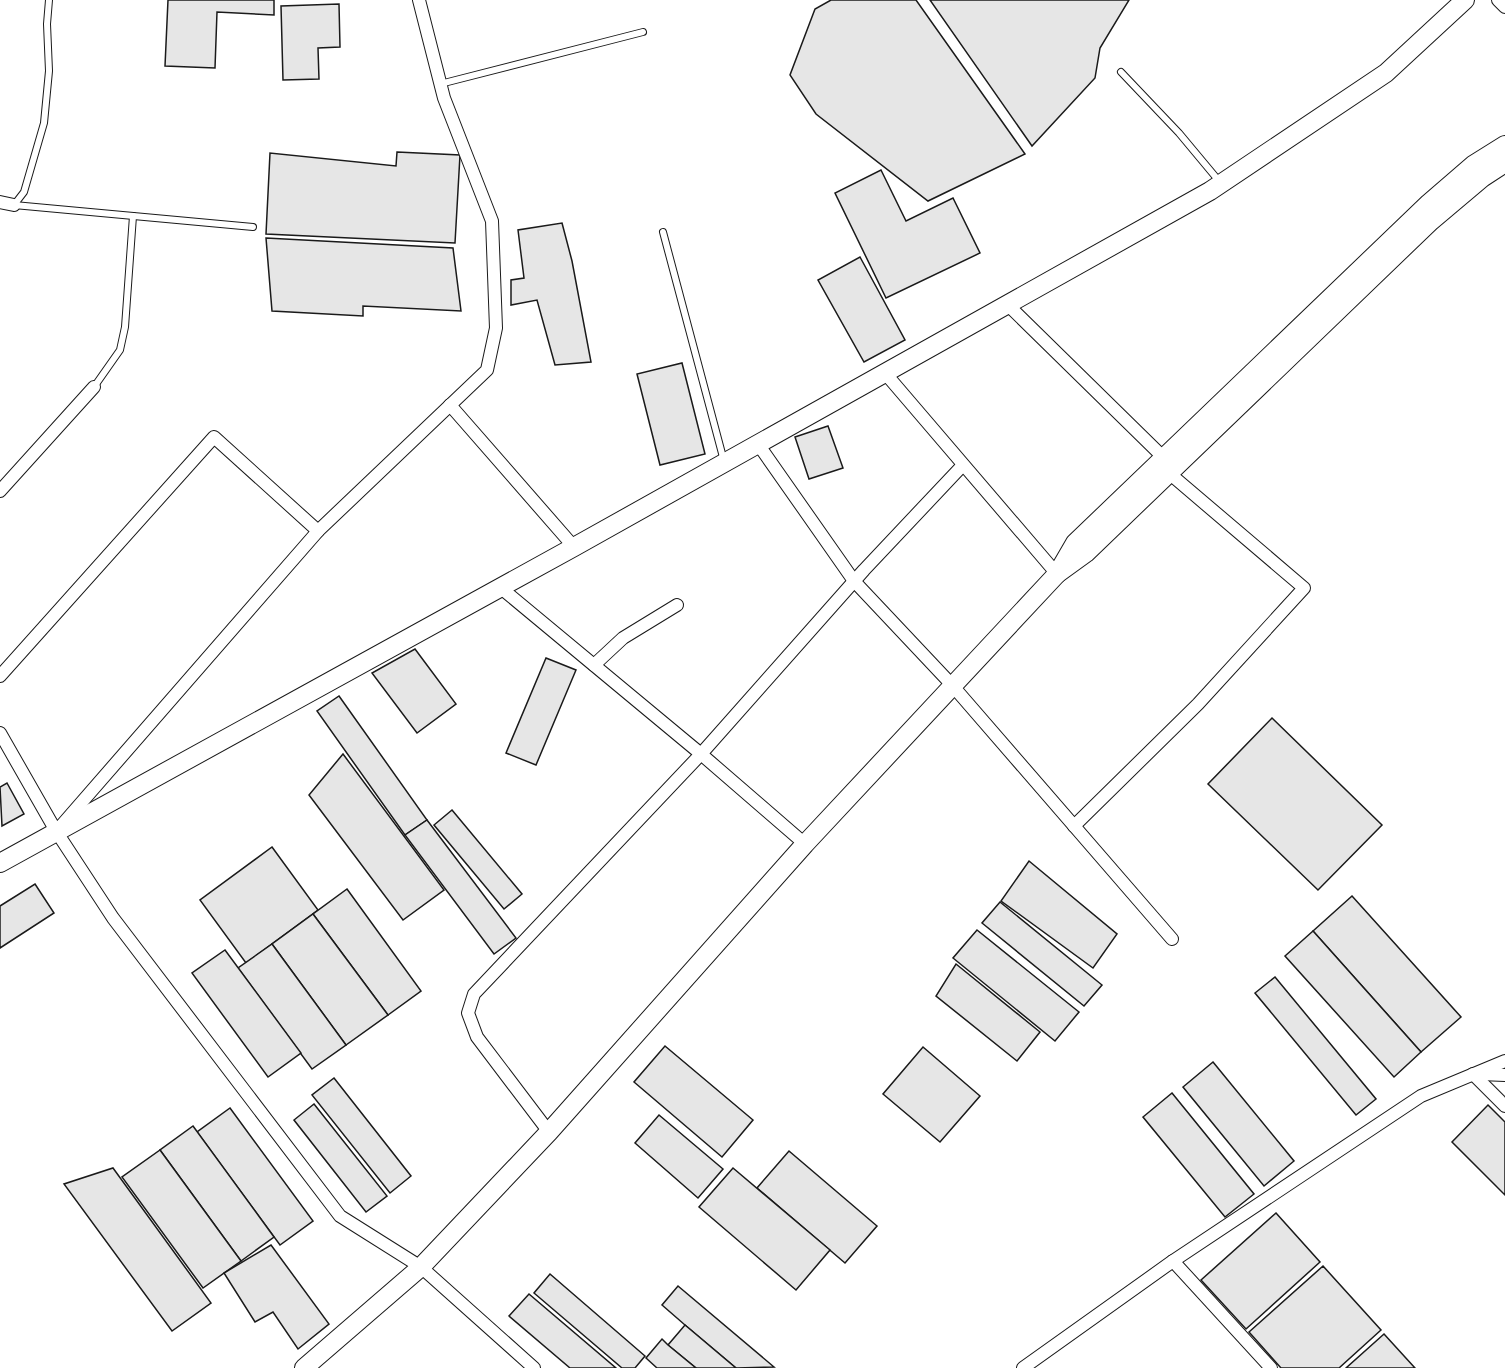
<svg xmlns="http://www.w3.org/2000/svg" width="1505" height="1368" font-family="Karla,sans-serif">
	<rect width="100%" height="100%" fill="#fff"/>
	<g fill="#e6e6e6" stroke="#1a1a1a" stroke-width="1.5">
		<polygon points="168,0 274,0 274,15 217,12 215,68 165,66"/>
		<polygon points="831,0 916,0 1025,154 928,201 816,114 790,75 815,9"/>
		<polygon points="930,0 1129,0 1100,48 1095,78 1032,146"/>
		<polygon points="339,4 340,47 318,48 319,79 283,80 281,6"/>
		<polygon points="397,152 460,155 455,243 266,234 270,153 396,166"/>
		<polygon points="881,170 906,221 953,198 980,253 886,298 835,193"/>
		<polygon points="562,223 572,261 591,362 555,365 537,300 511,305 511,280 524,278 518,230"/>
		<polygon points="266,238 453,248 461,311 363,306 363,316 272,311"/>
		<polygon points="860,257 905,340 864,362 818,280"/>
		<polygon points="682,363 705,454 660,465 637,374"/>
		<polygon points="828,426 843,468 809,479 795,437"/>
		<polygon points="415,649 456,704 417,733 372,673"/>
		<polygon points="546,658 576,670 536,765 506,753"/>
		<polygon points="339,696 427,820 405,835 317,711"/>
		<polygon points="1272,718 1382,825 1318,890 1208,784"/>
		<polygon points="343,754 444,890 403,920 309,795"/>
		<polygon points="7,783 24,814 2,826 0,787"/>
		<polygon points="452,810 522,894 504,909 434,825"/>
		<polygon points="427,820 516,938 494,954 405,835"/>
		<polygon points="272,847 318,910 246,963 200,900"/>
		<polygon points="1029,861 1117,934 1093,968 1001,901"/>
		<polygon points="35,884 54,913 0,948 0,906"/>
		<polygon points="347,889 421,991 388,1015 313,914"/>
		<polygon points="1352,896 1461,1017 1421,1052 1313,931"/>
		<polygon points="1000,902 1102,985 1084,1006 982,923"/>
		<polygon points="313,914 388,1015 346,1045 272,944"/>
		<polygon points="977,930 1079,1012 1055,1041 953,958"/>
		<polygon points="1313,931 1421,1052 1394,1077 1285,956"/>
		<polygon points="272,944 346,1045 312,1069 238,968"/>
		<polygon points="225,950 301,1053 268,1077 192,973"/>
		<polygon points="956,964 1040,1032 1017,1061 936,996"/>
		<polygon points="1275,977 1376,1099 1356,1115 1255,993"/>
		<polygon points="665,1046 753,1120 722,1157 634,1082"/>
		<polygon points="923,1047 980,1096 940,1142 883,1094"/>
		<polygon points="1213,1062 1294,1161 1264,1186 1183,1087"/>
		<polygon points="334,1078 411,1176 390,1193 312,1095"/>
		<polygon points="1172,1093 1254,1194 1225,1217 1143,1117"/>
		<polygon points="314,1104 387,1196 366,1212 294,1120"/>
		<polygon points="1488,1105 1505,1122 1505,1195 1452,1142"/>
		<polygon points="230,1108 313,1221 280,1245 197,1132"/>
		<polygon points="659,1115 723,1169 698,1198 635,1143"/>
		<polygon points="193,1126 274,1237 241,1261 160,1150"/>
		<polygon points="160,1150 241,1261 203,1288 122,1177"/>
		<polygon points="789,1151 877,1226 845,1263 757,1188"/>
		<polygon points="113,1168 211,1303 172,1331 64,1184"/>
		<polygon points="733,1168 830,1250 796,1290 699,1207"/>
		<polygon points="1276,1213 1320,1262 1246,1329 1201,1280"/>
		<polygon points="271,1245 329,1324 298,1349 273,1312 255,1322 224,1273"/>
		<polygon points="1323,1266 1381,1330 1339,1368 1281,1368 1249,1332"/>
		<polygon points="550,1274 645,1356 635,1368 622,1368 534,1293"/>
		<polygon points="678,1286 774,1367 736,1368 685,1325 662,1305"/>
		<polygon points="529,1294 616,1368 570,1368 509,1316"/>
		<polygon points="685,1325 736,1368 696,1368 668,1345"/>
		<polygon points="1384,1334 1415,1368 1346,1368"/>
		<polygon points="662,1339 668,1345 696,1368 657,1368 646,1358"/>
	</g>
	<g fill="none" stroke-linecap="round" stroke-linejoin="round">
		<g stroke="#1a1a1a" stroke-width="8">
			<g id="lane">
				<polyline points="1121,72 1179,133 1219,181"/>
				<polyline points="440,84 643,32"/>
				<polyline points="14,205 253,227"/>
				<polyline points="14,205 24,192 44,123 49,71 47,24 49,0"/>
				<polyline points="663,232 724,461"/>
				<polyline points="94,387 120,350 125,327 133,216"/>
			</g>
		</g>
		<g stroke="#1a1a1a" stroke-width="14">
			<g id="street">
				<polyline points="1498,0 1505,7"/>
				<polyline points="0,202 14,205"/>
				<polyline points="1007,304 1163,457"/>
				<polyline points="885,373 1057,574"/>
				<polyline points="450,405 574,547"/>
				<polyline points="758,444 854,581 952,685 1172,939"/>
				<polyline points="0,491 94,387"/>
				<polyline points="501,588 701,754 805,844"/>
				<polyline points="594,665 623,638 677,605"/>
				<polyline points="0,676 214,437 318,531"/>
				<polyline points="0,733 56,831 113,918 340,1216 421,1267 534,1368"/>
				<polyline points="61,826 318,531 487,370 496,328 492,221 444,98 419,0"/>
				<polyline points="1074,826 1198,704 1304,588 1169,473"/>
				<polyline points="1473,1074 1505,1106"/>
				<polyline points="1480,1074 1505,1075"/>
				<polyline points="549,1132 477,1037 468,1013 474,994 701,754 864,570 963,465"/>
				<polyline points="1173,1261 1271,1368"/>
				<polyline points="1023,1368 1173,1261 1421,1096 1505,1061"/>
			</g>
		</g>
		<g stroke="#1a1a1a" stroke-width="20">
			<g id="secondary">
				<polyline points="1505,145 1473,165 1429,203 1075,543 1057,574 1086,553 1431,221 1482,178 1505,163"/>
				<polyline points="0,863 574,547 1210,191 1386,73 1465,0"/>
				<polyline points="304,1368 421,1267 549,1132 805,844 1057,574"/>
			</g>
		</g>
		<use href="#lane" stroke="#fff" stroke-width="6"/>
		<use href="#street" stroke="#fff" stroke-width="12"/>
		<use href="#secondary" stroke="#fff" stroke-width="18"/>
	</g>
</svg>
